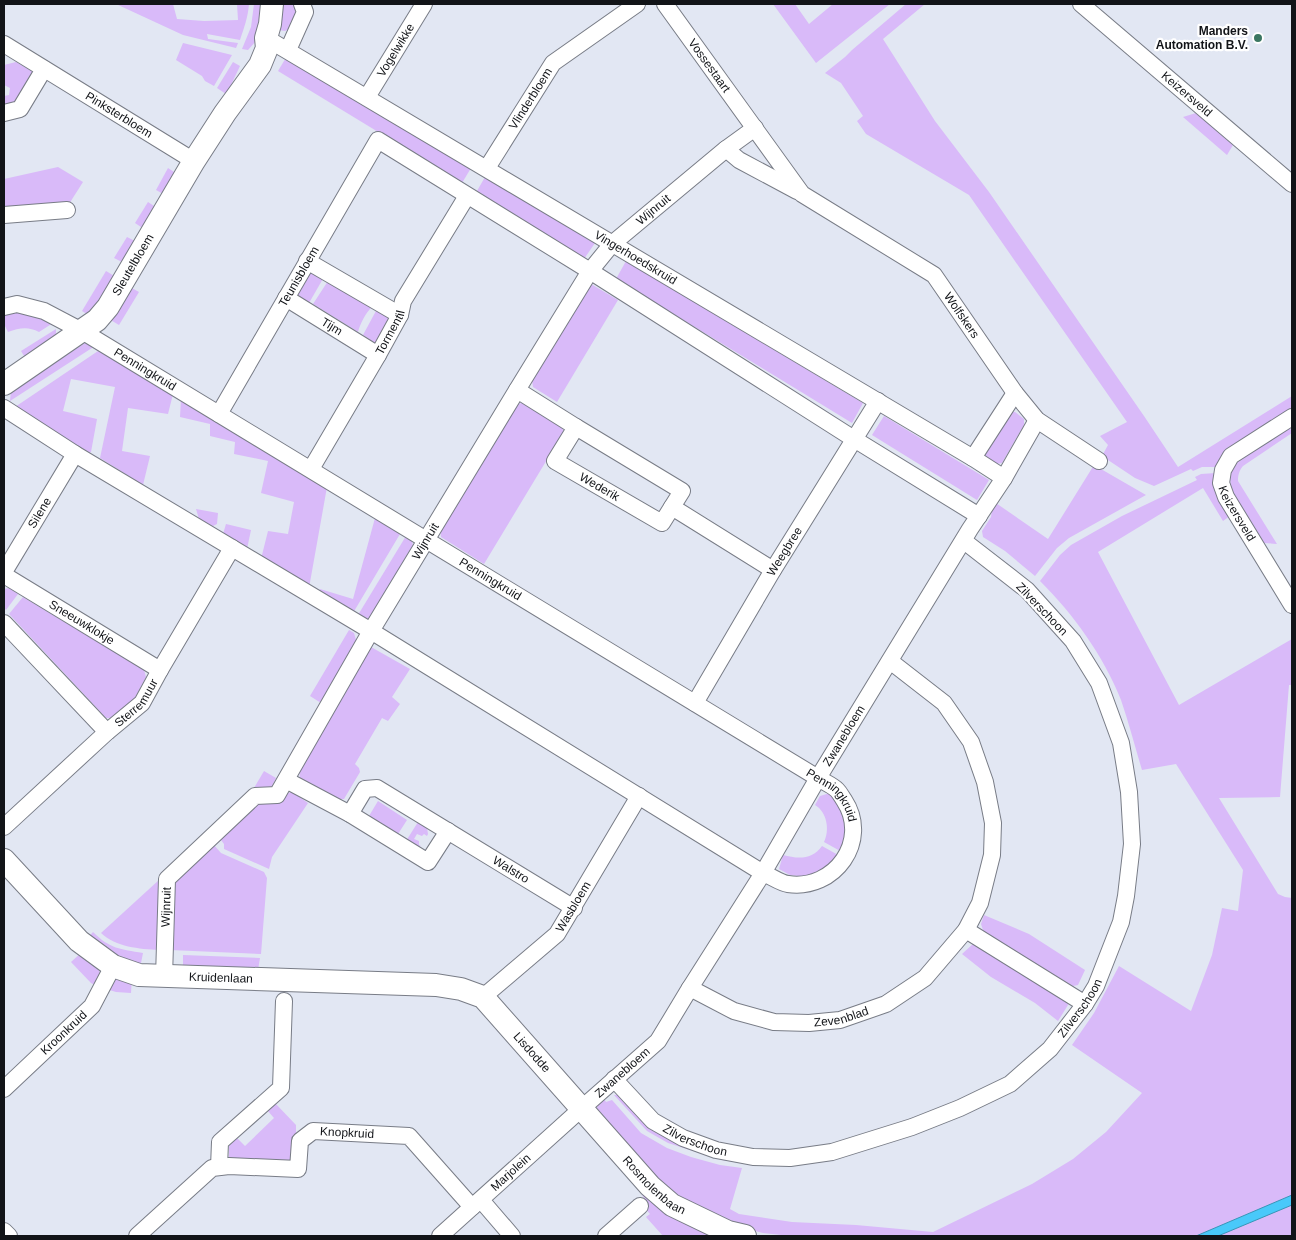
<svg xmlns="http://www.w3.org/2000/svg" width="1296" height="1240" font-family="Arial,sans-serif">
	<rect width="100%" height="100%" fill="#e2e7f3"/>
	<g fill="#d9baf9">
		<path d="M 116,4 L 173,4 L 177,19 L 204,21 L 238,20 L 237,4 L 249,4 C 248,17 244,28 240,40 L 207,34 L 208,39 L 238,43 L 236,48 L 183,35 Z"/>
		<polygon points="254,4 265,4 257,40 248,50 242,49 251,27"/>
		<polygon points="281,4 296,4 299,10 289,29 285,31 279,30"/>
		<polygon points="773,4 795,4 809,24 833,4 890,4 816,63"/>
		<polygon points="906,4 925,4 883,39 935,121 989,192 1144,416 1178,467 1292,396 1292,408 1228,448 1221,458 1217,467 1202,467 1193,471 1191,469 1154,486 1135,478 1102,456 1108,445 1100,436 1127,422 969,195 866,134 857,121 863,116 841,83 825,73 845,57 852,50"/>
		<polygon points="183,43 232,55 214,86 205,81 202,76 176,60"/>
		<polygon points="287,56 471,168 462,183 278,71"/>
		<polygon points="16,62 34,72 15,105 4,107 4,96 9,95 10,88 4,85 4,65"/>
		<polygon points="233,62 240,66 231,85 226,94 217,88"/>
		<polygon points="1196,113 1233,145 1227,155 1183,117"/>
		<polygon points="58,167 83,182 69,204 4,207 4,179"/>
		<polygon points="168,168 177,174 165,195 156,190"/>
		<polygon points="485,177 526,202 595,243 584,259 477,191"/>
		<polygon points="148,202 157,208 144,229 135,223"/>
		<polygon points="127,237 137,242 124,263 114,258"/>
		<polygon points="626,261 863,403 852,423 616,279"/>
		<polygon points="106,271 116,277 90,316 82,311"/>
		<polygon points="316,272 324,277 309,303 299,297 297,291 308,274"/>
		<path d="M 328,281 L 372,307 C 366,312 360,324 358,332 L 313,304 Z"/>
		<polygon points="591,284 618,300 557,402 533,387 532,380"/>
		<polygon points="130,287 139,292 119,325 109,319"/>
		<polygon points="377,309 391,318 375,343 363,335"/>
		<path d="M 17,310 L 53,323 L 39,332 C 28,326 19,328 8,332 L 4,324 L 4,311 Z"/>
		<polygon points="56,329 56,340 26,359 21,351"/>
		<polygon points="85,343 95,346 10,401 11,391"/>
		<polygon points="101,349 173,394 168,414 128,408 122,451 150,456 143,485 100,458 115,387 71,379 63,411 97,419 91,452 84,455 15,407"/>
		<polygon points="181,399 327,487 309,588 261,559 268,531 288,534 294,502 261,493 268,461 234,454 235,442 210,436 210,424 180,417"/>
		<polygon points="522,403 562,427 564,434 548,458 484,564 441,537 440,529 515,405"/>
		<polygon points="1009,412 1015,412 1024,419 1024,425 1002,463 996,464 984,456 984,452"/>
		<polygon points="884,416 989,480 977,500 872,435"/>
		<path d="M 1287,428 L 1292,430 L 1292,433 L 1243,466 C 1239,471 1238,475 1238,481 L 1277,544 L 1264,543 L 1234,495 C 1228,482 1229,471 1237,459 Z"/>
		<polygon points="1094,465 1146,495 1069,538 1057,548 1035,576 1005,551 983,537 982,531 991,517 993,501 1048,539"/>
		<path d="M 1216,473 L 1230,516 L 1223,521 L 1203,488 L 1098,552 L 1179,705 L 1292,639 L 1292,685 L 1289,685 L 1280,797 L 1219,798 L 1278,894 L 1285,897 L 1292,898 L 1292,1195 L 1196,1236 L 790,1236 L 763,1233 L 728,1224 L 673,1196 L 596,1112 L 598,1103 L 602,1096 L 606,1102 L 612,1100 L 641,1133 L 667,1148 L 691,1157 L 720,1165 L 742,1168 L 730,1209 L 739,1214 L 792,1222 L 856,1225 L 933,1232 L 1032,1184 L 1073,1159 L 1106,1132 L 1142,1093 L 1072,1045 L 1094,1013 L 1119,966 L 1191,1011 L 1212,955 L 1222,908 L 1238,911 L 1243,870 L 1176,764 L 1142,770 C 1135,747 1129,723 1121,700 C 1103,655 1074,615 1040,581 L 1060,555 L 1071,545 L 1122,516 L 1197,480 L 1195,477 L 1201,474 Z"/>
		<polygon points="196,509 218,513 217,524 213,526 199,519"/>
		<polygon points="375,518 400,534 353,613 319,592 320,589 353,599"/>
		<polygon points="226,524 251,530 247,549 223,534"/>
		<polygon points="406,536 412,541 413,546 373,617 365,620 358,615"/>
		<polygon points="9,588 18,594 6,610 4,608 4,589"/>
		<polygon points="23,597 144,670 146,677 135,698 112,718 106,718 9,614"/>
		<polygon points="349,630 354,633 356,640 358,641 321,703 310,696"/>
		<polygon points="371,647 410,669 392,697 400,704 388,721 382,718 355,764 359,768 360,772 344,799 336,799 300,779 299,768"/>
		<polygon points="264,771 276,778 271,788 254,788"/>
		<polygon points="292,792 308,803 272,857 269,869 224,849 224,844 221,840 258,801"/>
		<path d="M 830,793 L 840,802 L 848,825 L 842,852 L 824,842 C 830,830 827,812 815,805 L 820,796 Z"/>
		<polygon points="378,801 407,820 398,834 369,816"/>
		<polygon points="418,822 427,828 428,834 427,836 424,834 422,836 417,834 414,839 419,841 419,845 421,846 418,847 406,841"/>
		<polygon points="213,844 221,853 264,872 267,878 261,954 170,950 171,888 176,878"/>
		<path d="M 822,846 L 840,856 L 828,871 L 807,877 L 790,875 L 779,869 L 783,855 C 798,859 812,860 822,846 Z"/>
		<path d="M 159,880 L 159,950 C 139,949 116,947 101,933 Z"/>
		<polygon points="984,915 1029,934 1085,970 1078,985 1073,986 984,933 981,924"/>
		<path d="M 93,932 C 110,949 120,949 143,953 L 140,968 L 86,940 Z"/>
		<polygon points="974,943 1067,1000 1068,1005 1058,1021 1035,1003 991,977 962,954"/>
		<polygon points="82,952 99,967 100,974 95,985 91,983 71,962"/>
		<polygon points="183,955 260,958 258,970 183,973"/>
		<polygon points="132,977 131,993 116,992 106,989 112,978"/>
		<path d="M 614,1095 L 620,1095 C 639,1118 648,1131 677,1142 L 779,1162 L 779,1166 L 754,1165 L 722,1160 L 668,1143 L 647,1131 Z"/>
		<polygon points="275,1103 296,1125 296,1154 289,1162 229,1161 229,1146 237,1138 245,1146 274,1118 267,1110"/>
		<polygon points="646,1191 724,1236 663,1236 646,1217 650,1214 640,1203 645,1199 642,1195"/>
		<polygon points="1292,1205 1292,1236 1218,1236"/>
	</g>
	<polygon fill="#49c9fa" stroke="#3893b6" points="1292,1195 1292,1205 1218,1236 1196,1236"/>
	<g fill="none" stroke-linecap="round" stroke-linejoin="round">
		<g stroke="#787c86" stroke-width="18">
			<g id="street">
				<path id="s1" d="M 665,4 L 802,194 L 934,275 L 1015,393 L 1037,420 L 1099,461"/>
				<path id="s2" d="M 1081,4 L 1292,184"/>
				<path id="s3" d="M 266,38 L 973,458 L 1004,478"/>
				<path id="s4" d="M 4,44 L 194,161"/>
				<polyline points="288,50 305,12 302,4"/>
				<path id="s5" d="M 367,97 L 424,4"/>
				<polyline points="4,113 20,109 44,69"/>
				<polyline points="726,149 739,160 797,191"/>
				<path id="s6" d="M 487,168 L 553,63 L 637,4"/>
				<polyline points="4,215 67,210"/>
				<polyline points="307,261 400,315"/>
				<path id="s7" d="M 286,298 L 378,355"/>
				<path id="s8" d="M 4,307 L 17,304 L 44,311 L 82,331 L 818,778 C 824,782 832,785 837,790 C 840,793 842,797 844,800 C 871,841 834,891 788,884 C 780,883 771,876 763,873 L 371,631 L 75,454 L 4,408"/>
				<path id="s9" d="M 517,390 L 576,427 L 555,461 L 662,523 L 672,507 L 773,570"/>
				<path id="s10" d="M 219,414 L 378,140 L 590,271 L 854,439 L 979,516"/>
				<path id="s11" d="M 1292,417 L 1231,456 L 1223,470 L 1221,483 L 1226,497 L 1292,605"/>
				<polyline points="576,427 682,491 672,507"/>
				<polyline points="973,458 1015,393"/>
				<path id="s12" d="M 311,469 L 378,355 L 400,315 L 403,301 L 467,196"/>
				<path id="s13" d="M 4,572 L 75,454"/>
				<path id="s14" d="M 4,575 L 160,670"/>
				<polyline points="4,623 107,732"/>
				<path id="s15" d="M 695,703 L 773,570 L 878,401"/>
				<polyline points="286,780 350,814 428,862 448,831"/>
				<path id="s16" d="M 350,814 L 365,789 L 377,788 L 574,908"/>
				<path id="s17" d="M 4,827 L 107,732 L 142,703 L 160,670 L 232,548"/>
				<polyline points="966,930 1085,1004"/>
				<path id="s18" d="M 164,977 L 167,879 L 255,796 L 277,795 L 371,631 L 517,390 L 590,271 L 612,244 L 726,149 L 755,128"/>
				<path id="s19" d="M 690,988 L 734,1011 L 774,1022 L 809,1023 L 840,1020 L 886,1004 L 925,978 L 966,930 L 980,903 L 992,855 L 993,823 L 985,782 L 971,742 L 944,703 L 890,661"/>
				<path id="s20" d="M 483,997 L 557,934 L 639,796"/>
				<path id="s21" d="M 614,1079 L 653,1121 L 683,1138 L 716,1150 L 753,1157 L 790,1158 L 832,1152 L 912,1127 L 960,1108 L 1010,1084 L 1050,1049 L 1085,1004 L 1096,986 L 1121,922 L 1126,896 L 1132,844 L 1129,792 L 1121,743 L 1099,683 L 1073,641 L 1027,590 L 964,541"/>
				<path id="s22" d="M 4,1089 L 92,1006 L 113,966"/>
				<polyline points="219,1167 220,1142 281,1088 284,1001"/>
				<polyline points="481,1200 512,1236"/>
				<polyline points="4,1231 9,1236"/>
				<path id="s23" d="M 137,1236 L 212,1168 L 229,1166 L 298,1169 L 300,1141 L 313,1131 L 409,1136 L 472,1207"/>
				<path id="s24" d="M 440,1236 L 581,1109 L 658,1041 L 690,988 L 763,873 L 818,778 L 970,529 L 1004,478 L 1037,420"/>
				<polyline points="606,1236 640,1206"/>
			</g>
		</g>
		<g stroke="#787c86" stroke-width="24">
			<g id="secondary">
				<path id="s25" d="M 4,384 L 97,320 L 108,307 L 194,161 L 225,113 L 260,65 L 267,48 L 266,38 L 270,24 L 272,4"/>
				<path id="s26" d="M 4,860 L 79,941 L 113,966 L 139,975 L 436,985 L 461,989 L 483,997 L 650,1186 L 672,1205 L 728,1232 L 745,1236"/>
			</g>
		</g>
		<use href="#street" stroke="#fff" stroke-width="16"/>
		<use href="#secondary" stroke="#fff" stroke-width="22"/>
	</g>
	<circle fill="#3a7661" stroke="#fff" stroke-width="2" cx="1258" cy="38" r="5"/>
	<g text-anchor="middle" dominant-baseline="central" stroke-width="4.5" stroke-linejoin="round" paint-order="stroke">
		<g font-size="12" font-weight="bold" fill="#121418" stroke="#fff" text-anchor="end">
			<text x="1248" y="31">Manders<tspan x="1248" dy="14">Automation B.V.</tspan></text>
		</g>
		<g font-size="12" fill="#121418" stroke="#fff">
			<text stroke="none"><textPath href="#s5" startOffset="55">Vogelwikke</textPath></text>
			<text stroke="none"><textPath href="#s1" startOffset="76">Vossestaart</textPath></text>
			<text stroke="none"><textPath href="#s2" startOffset="139">Keizersveld</textPath></text>
			<text stroke="none"><textPath href="#s6" startOffset="82">Vlinderbloem</textPath></text>
			<text stroke="none"><textPath href="#s4" startOffset="135">Pinksterbloem</textPath></text>
			<text stroke="none"><textPath href="#s18" startOffset="940">Wijnruit</textPath></text>
			<text stroke="none"><textPath href="#s3" startOffset="430">Vingerhoedskruid</textPath></text>
			<text stroke="none"><textPath href="#s25" startOffset="179">Sleutelbloem</textPath></text>
			<text stroke="none"><textPath href="#s10" startOffset="159">Teunisbloem</textPath></text>
			<text stroke="none"><textPath href="#s1" startOffset="438">Wolfskers</textPath></text>
			<text stroke="none"><textPath href="#s7" startOffset="54">Tijm</textPath></text>
			<text stroke="none"><textPath href="#s12" startOffset="158">Tormentil</textPath></text>
			<text stroke="none"><textPath href="#s8" startOffset="158">Penningkruid</textPath></text>
			<text stroke="none"><textPath href="#s9" startOffset="161">Wederik</textPath></text>
			<text stroke="none"><textPath href="#s13" startOffset="69">Silene</textPath></text>
			<text stroke="none"><textPath href="#s11" startOffset="136">Keizersveld</textPath></text>
			<text stroke="none"><textPath href="#s18" startOffset="535">Wijnruit</textPath></text>
			<text stroke="none"><textPath href="#s15" startOffset="176">Weegbree</textPath></text>
			<text stroke="none"><textPath href="#s8" startOffset="562">Penningkruid</textPath></text>
			<text transform="translate(1042 609) rotate(46)">Zilverschoon</text>
			<text stroke="none"><textPath href="#s14" startOffset="91">Sneeuwklokje</textPath></text>
			<text stroke="none"><textPath href="#s17" startOffset="182">Sterremuur</textPath></text>
			<text stroke="none"><textPath href="#s24" startOffset="650">Zwanebloem</textPath></text>
			<text stroke="none"><textPath href="#s8" startOffset="968">Penningkruid</textPath></text>
			<text stroke="none"><textPath href="#s16" startOffset="198">Walstro</textPath></text>
			<text stroke="none"><textPath href="#s18" startOffset="70">Wijnruit</textPath></text>
			<text stroke="none"><textPath href="#s20" startOffset="129">Wasbloem</textPath></text>
			<text stroke="none"><textPath href="#s26" startOffset="262">Kruidenlaan</textPath></text>
			<text stroke="none"><textPath href="#s21" startOffset="539">Zilverschoon</textPath></text>
			<text stroke="none"><textPath href="#s19" startOffset="159">Zevenblad</textPath></text>
			<text stroke="none"><textPath href="#s22" startOffset="82">Kroonkruid</textPath></text>
			<text stroke="none"><textPath href="#s26" startOffset="600">Lisdodde</textPath></text>
			<text stroke="none"><textPath href="#s24" startOffset="245">Zwanebloem</textPath></text>
			<text stroke="none"><textPath href="#s23" startOffset="266">Knopkruid</textPath></text>
			<text stroke="none"><textPath href="#s21" startOffset="104">Zilverschoon</textPath></text>
			<text stroke="none"><textPath href="#s24" startOffset="95">Marjolein</textPath></text>
			<text stroke="none"><textPath href="#s26" startOffset="781">Rosmolenbaan</textPath></text>
		</g>
	</g>
	<rect width="1296" height="1240" fill="none" stroke="#121418" stroke-width="10"/>
</svg>
